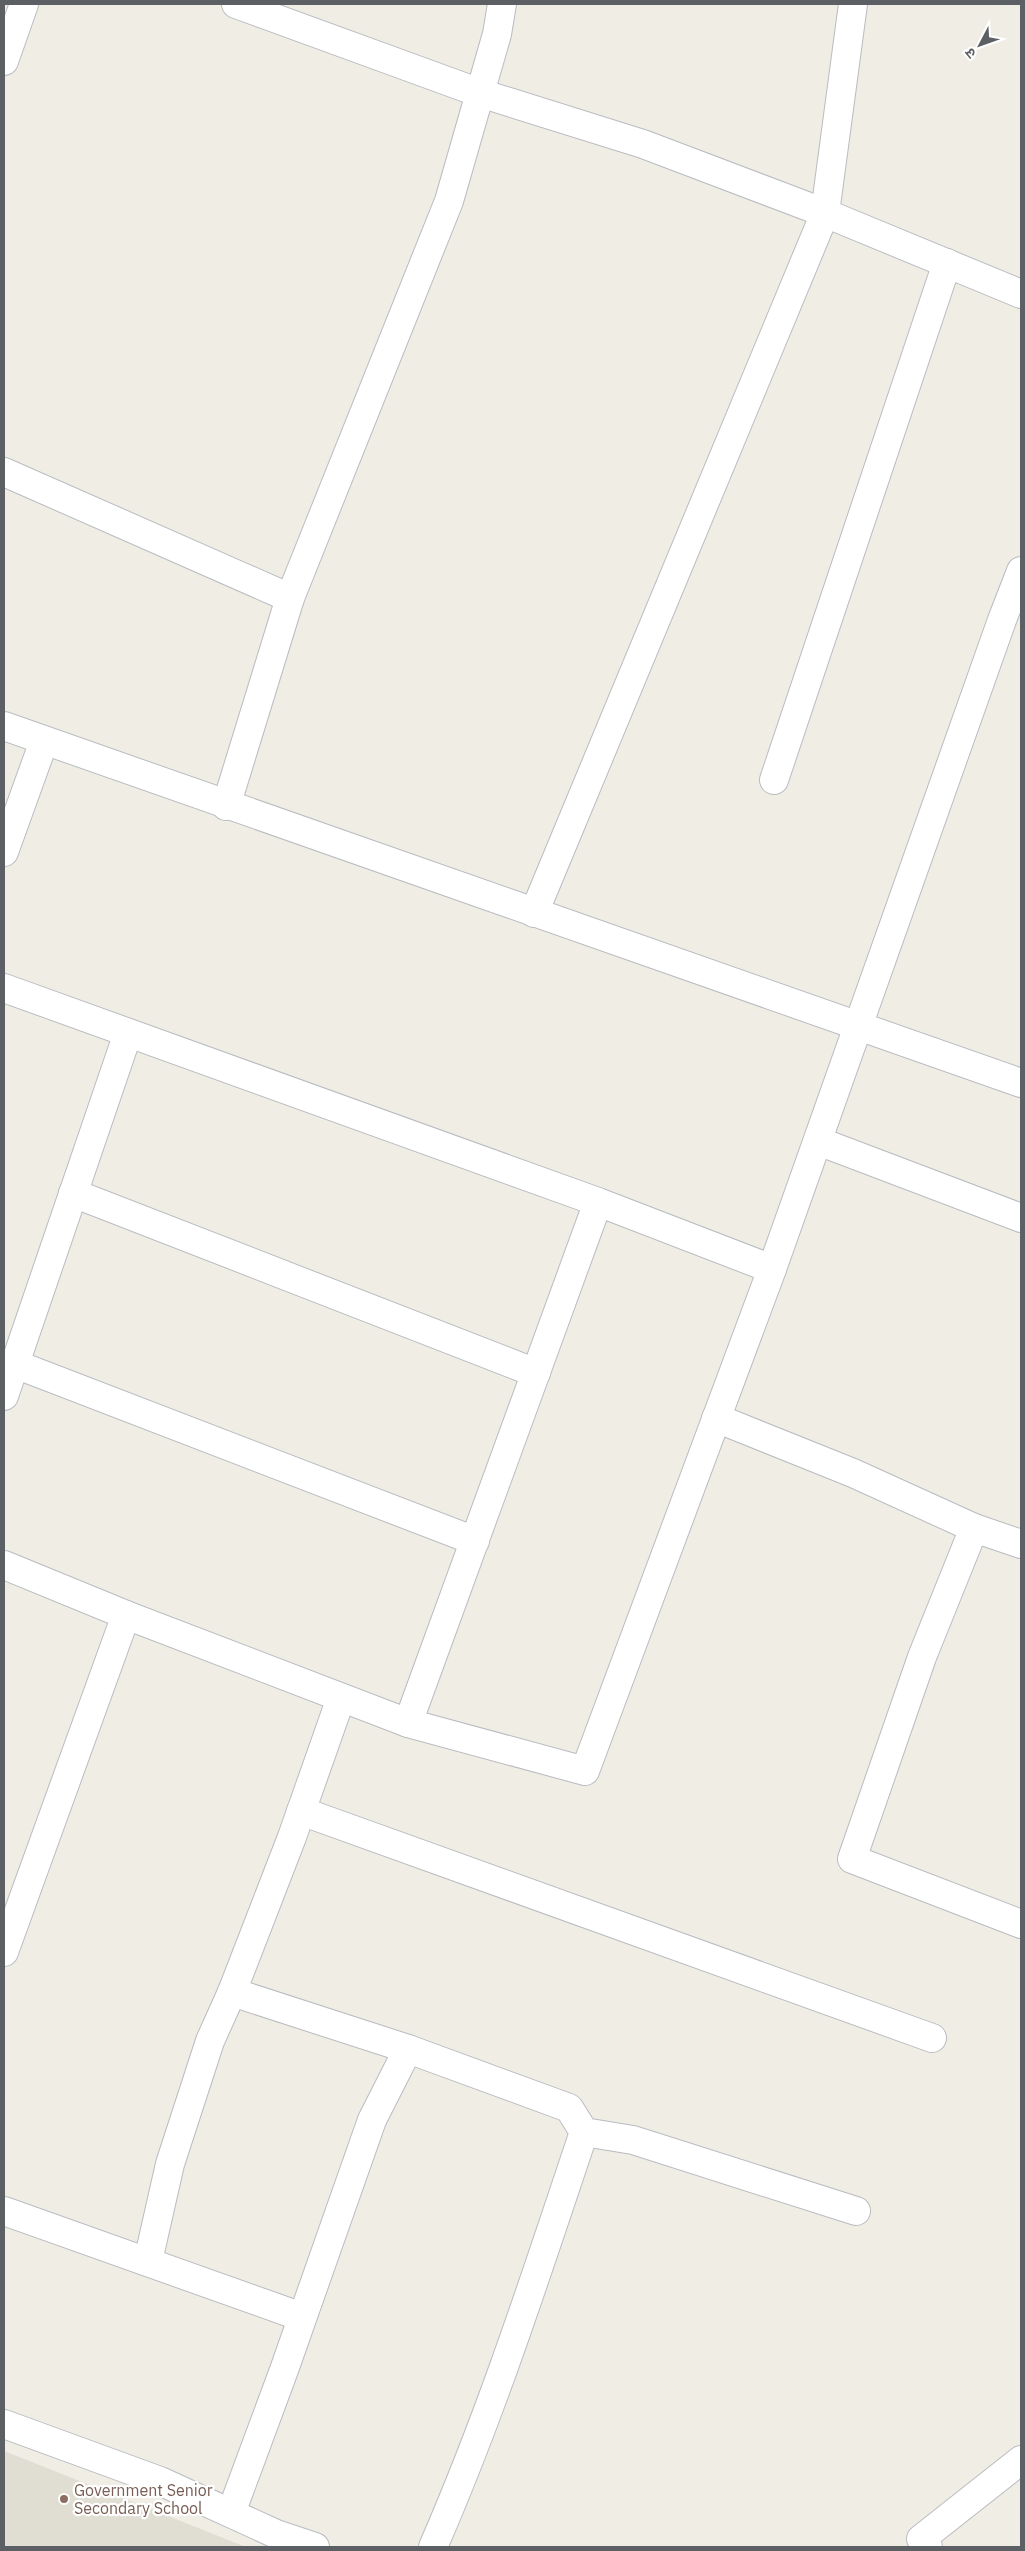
<svg xmlns="http://www.w3.org/2000/svg" width="1025" height="2551" font-family="'IBM Plex Sans','Noto Sans Devanagari',sans-serif">
	<rect width="100%" height="100%" fill="#efede4"/>
	<polygon fill="#e0ddd2" points="4,2451 246,2547 4,2547"/>
	<g fill="none" stroke-linecap="round" stroke-linejoin="round">
		<g stroke="#b9bcc1" stroke-width="30">
			<g id="street">
				<polyline points="236,4 480,93 643,144 825,213 1021,294"/>
				<polyline points="4,61 24,4"/>
				<polyline points="4,472 290,598"/>
				<path d="M 4,726 C 342,848 683,961 1021,1083"/>
				<polyline points="774,780 947,263"/>
				<polyline points="226,806 290,598 449,201 497,34 502,4"/>
				<polyline points="4,852 44,741"/>
				<polyline points="534,913 825,213 853,4"/>
				<polyline points="4,988 598,1202"/>
				<polyline points="818,1141 1021,1218"/>
				<polyline points="73,1193 536,1373"/>
				<polyline points="15,1364 475,1541"/>
				<polyline points="4,1396 128,1033"/>
				<polyline points="716,1418 853,1473 974,1528 1021,1544"/>
				<polyline points="974,1528 922,1657 852,1859 1021,1924"/>
				<polyline points="4,1565 126,1615"/>
				<polyline points="408,1723 585,1771 772,1269"/>
				<polyline points="301,1811 932,2038"/>
				<polyline points="4,1952 126,1615 408,1723 598,1202 772,1269 1002,620 1021,571"/>
				<polyline points="232,1992 408,2049 569,2108 584,2132 633,2140 856,2211"/>
				<polyline points="4,2211 302,2317"/>
				<polyline points="148,2261 170,2164 210,2041 232,1992 292,1837 341,1698"/>
				<polyline points="4,2424 160,2481 276,2534 315,2547"/>
				<polyline points="231,2513 284,2370 372,2120 408,2049"/>
				<path d="M 433,2547 C 492,2412 537,2272 584,2132"/>
				<polyline points="928,2547 921,2539 1021,2460"/>
			</g>
		</g>
		<use href="#street" stroke="#fff" stroke-width="28"/>
	</g>
	<circle fill="#8d6e63" stroke="#fff" stroke-width="2" cx="64" cy="2499" r="5"/>
	<g text-anchor="middle" dominant-baseline="central" stroke-width="4.5" stroke-linejoin="round" paint-order="stroke">
		<g font-size="16" fill="#785e54" stroke="#fff" text-anchor="start">
			<text x="74" y="2490">Government Senior<tspan x="74" dy="18">Secondary School</tspan></text>
		</g>
	</g>
	<rect width="1025" height="2551" fill="none" stroke="#5c6065" stroke-width="10"/>
	<g transform="translate(980 45) rotate(229)" stroke="#ffffff" stroke-width="4" paint-order="stroke">
	<path d="M0-4L9 19L0 12L-9 19Z" fill="#5c6065"/>
	<text y="-8" font-size="14" font-weight="bold" text-anchor="middle" fill="#5c6065">उ</text>
	</g>
</svg>
